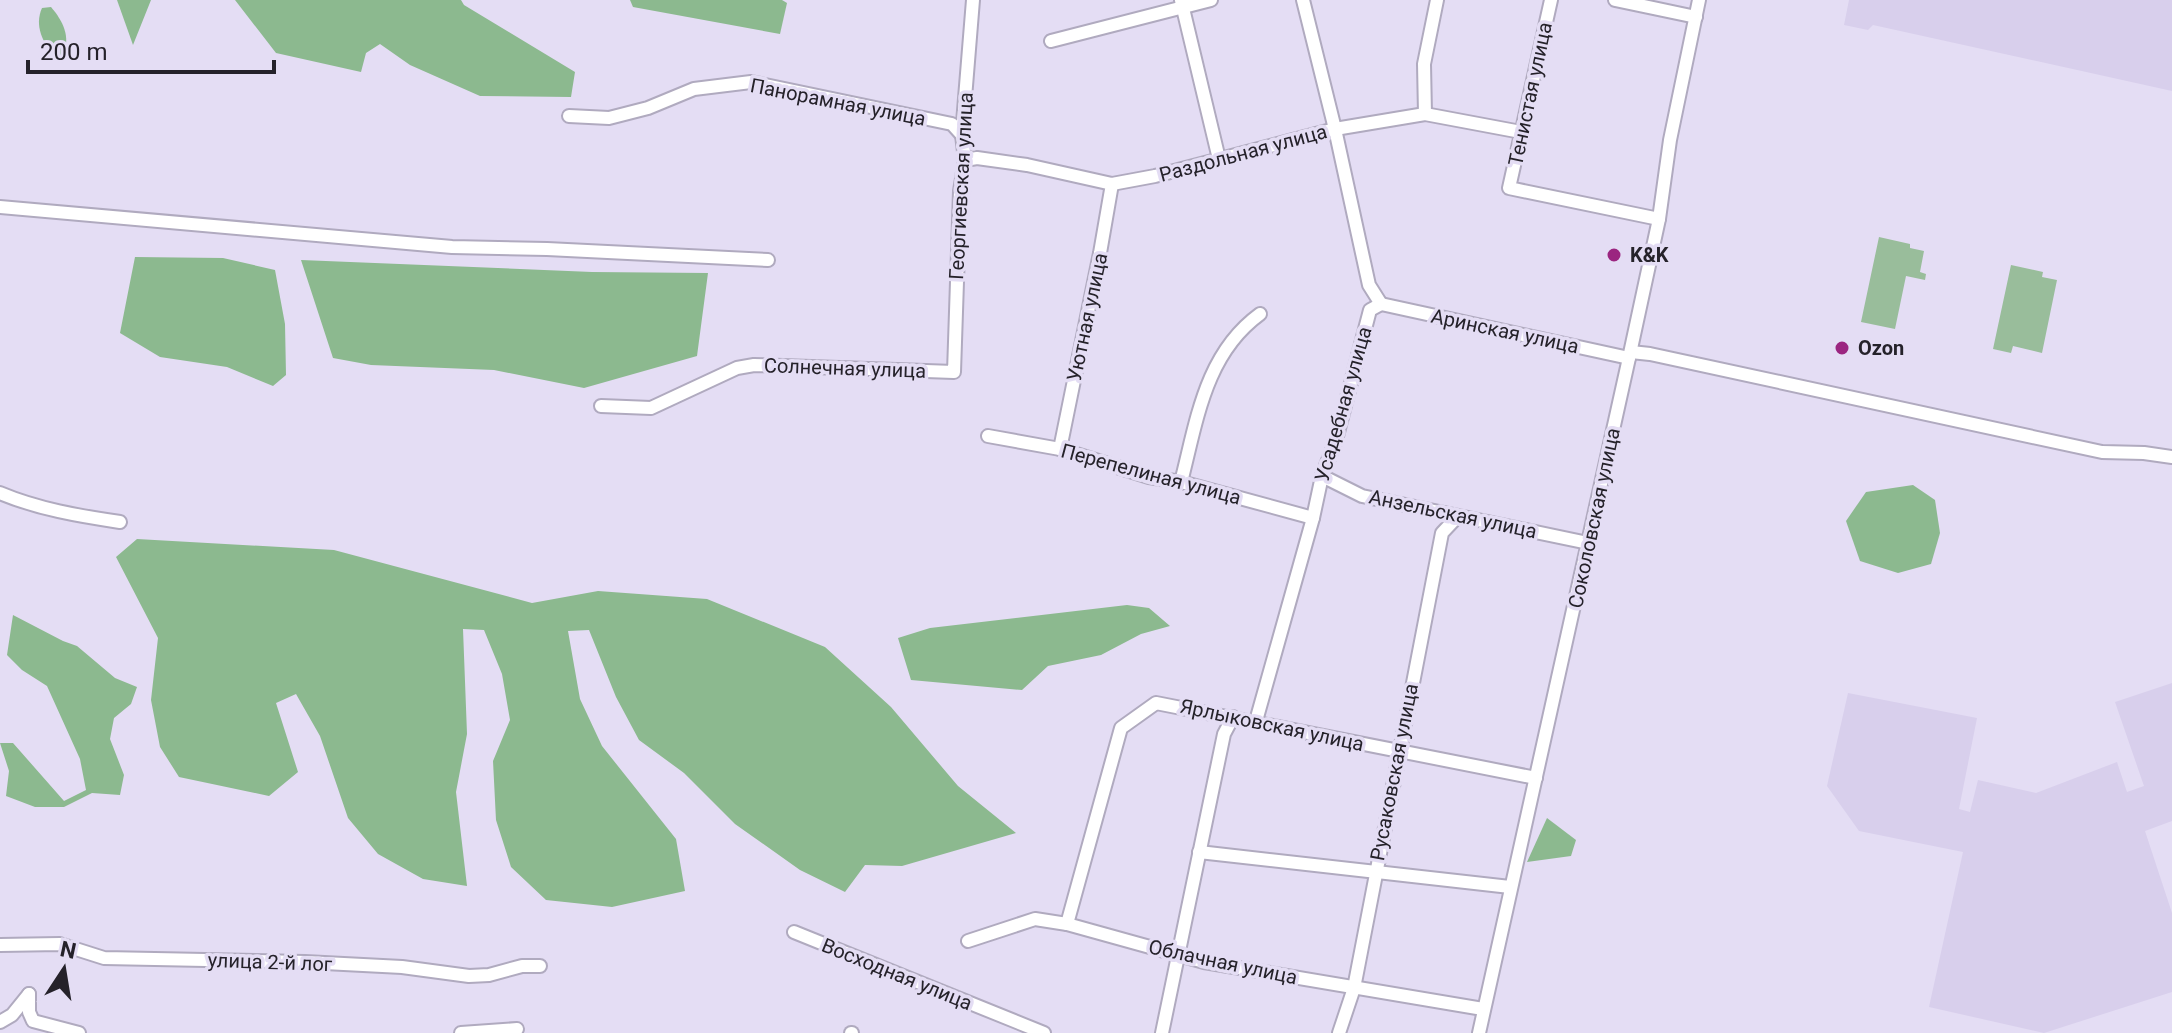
<svg xmlns="http://www.w3.org/2000/svg" width="2172" height="1033" font-family="Roboto,sans-serif">
	<rect width="100%" height="100%" fill="#e4ddf4"/>
	<g fill="#d8cfec">
		<polygon points="1849,0 2172,0 2172,91 1873,25 1868,30 1844,25"/>
		<polygon points="2172,683 2172,821 2145,831 2172,913 2172,992 2044,1033 1929,1007 1963,852 1859,831 1827,786 1848,693 1977,718 1959,809 1970,812 1978,780 2036,793 2117,762 2127,792 2144,786 2115,702"/>
	</g>
	<g fill="#99bd9b">
		<polygon points="1879,237 1910,244 1910,248 1924,251 1920,272 1926,274 1925,280 1906,276 1895,329 1861,322"/>
		<polygon points="2011,265 2043,272 2042,277 2057,280 2042,353 2013,346 2011,353 1993,349"/>
	</g>
	<g fill="#8cb98f">
		<polygon points="117,0 151,0 133,45"/>
		<polygon points="235,0 461,0 464,5 575,72 571,97 480,96 410,65 380,44 366,53 361,72 276,53"/>
		<polygon points="630,0 782,0 787,3 780,34 633,7"/>
		<path d="M 51,7 C 63,21 71,37 63,55 L 54,57 C 43,42 34,26 42,8 Z"/>
		<polygon points="135,257 223,258 275,270 285,324 286,375 273,386 227,367 160,357 120,333"/>
		<polygon points="301,260 592,272 708,273 697,356 584,388 494,370 371,365 333,358"/>
		<polygon points="1913,485 1935,500 1940,533 1931,564 1898,573 1860,561 1846,521 1866,492"/>
		<polygon points="137,539 334,550 532,603 598,591 707,599 825,647 891,707 958,786 1016,833 902,866 865,865 845,892 800,870 735,824 684,773 639,740 616,697 589,630 568,631 580,699 602,746 676,839 685,891 612,907 546,900 511,867 496,820 493,761 510,720 502,674 484,630 463,629 467,734 456,792 467,886 423,879 378,854 348,818 320,736 296,694 276,703 298,772 269,796 179,777 160,747 151,700 158,638 116,557"/>
		<polygon points="1127,605 1149,608 1170,626 1141,634 1101,655 1048,666 1022,690 911,680 898,638 930,628"/>
		<polygon points="13,615 63,641 77,646 115,678 137,687 131,704 114,718 110,739 124,775 120,795 92,793 64,807 35,807 6,796 9,771 0,743 13,743 64,801 86,790 80,759 47,686 22,670 7,655"/>
		<polygon points="1547,818 1576,840 1571,856 1527,862"/>
	</g>
	<g fill="none" stroke-linecap="round" stroke-linejoin="round">
		<g stroke="#b0aabf" stroke-width="16">
			<g id="minor">
				<polyline points="1181,0 1219,159"/>
				<polyline points="1303,0 1335,129 1369,285 1381,304"/>
				<polyline points="1551,0 1509,188 1659,219"/>
				<polyline points="1615,0 1696,17"/>
				<polyline points="1051,41 1211,0"/>
				<polyline points="1425,114 1424,64 1437,0"/>
				<polyline points="569,116 609,118 648,108 694,89 751,82 952,124 962,135"/>
				<polyline points="965,160 977,158 1027,165 1112,184 1155,176 1335,129 1425,114 1521,132"/>
				<polyline points="0,207 452,247 547,249 768,260"/>
				<polyline points="1381,304 1629,358"/>
				<polyline points="1631,352 1650,354 2102,452 2144,453 2172,457"/>
				<polyline points="601,406 651,408 737,368 754,365 954,372 960,191 965,160 962,135 973,0"/>
				<polyline points="988,436 1060,449 1149,477 1181,482 1313,518"/>
				<polyline points="1060,449 1100,253 1112,184"/>
				<polyline points="1322,476 1362,496 1588,543"/>
				<path d="M 1181,482 C 1197,420 1205,354 1260,314"/>
				<path d="M 0,493 C 38,509 79,516 120,522"/>
				<polyline points="1256,721 1313,518 1322,476 1336,440 1370,310 1381,304"/>
				<polyline points="1199,852 1510,887"/>
				<polyline points="1067,924 1121,728 1156,703 1536,778"/>
				<polyline points="794,932 1044,1033"/>
				<polyline points="968,941 1035,919 1067,924 1204,962 1483,1009"/>
				<polyline points="0,945 60,944 104,958 305,962 402,967 469,976 489,975 522,966 540,966"/>
				<polyline points="29,994 29,1012 33,1021 79,1033"/>
				<polyline points="0,1022 12,1015 29,994"/>
				<polyline points="461,1033 517,1029"/>
				<polyline points="851,1033 852,1033"/>
				<polyline points="1162,1033 1224,734 1233,717"/>
				<polyline points="1339,1033 1354,988 1442,533 1458,516"/>
				<polyline points="1479,1033 1629,358 1659,219 1670,140 1699,0"/>
			</g>
		</g>
		<use href="#minor" stroke="#fff" stroke-width="12"/>
	</g>
	<g fill="#9b2580" stroke="#e4ddf4" stroke-width="3">
		<circle cx="1614" cy="255" r="8"/>
		<circle cx="1842" cy="348" r="8"/>
	</g>
	<g text-anchor="middle" dominant-baseline="central" stroke-width="7" stroke-linejoin="round" paint-order="stroke">
		<g font-size="20" fill="#25222a" stroke="#e4ddf4">
			<text transform="translate(1530 94) rotate(-78)">Тенистая улица</text>
			<text transform="translate(838 102) rotate(11)">Панорамная улица</text>
			<text transform="translate(1243 153) rotate(-15)">Раздольная улица</text>
			<text transform="translate(961 186) rotate(-87)">Георгиевская улица</text>
			<text transform="translate(1087 317) rotate(-78)">Уютная улица</text>
			<text transform="translate(1505 331) rotate(12)">Аринская улица</text>
			<text transform="translate(845 368) rotate(2)">Солнечная улица</text>
			<text transform="translate(1343 404) rotate(-74)">Усадебная улица</text>
			<text transform="translate(1151 474) rotate(15)">Перепелиная улица</text>
			<text transform="translate(1453 514) rotate(12)">Анзельская улица</text>
			<text transform="translate(1594 518) rotate(-78)">Соколовская улица</text>
			<text transform="translate(1272 725) rotate(12)">Ярлыковская улица</text>
			<text transform="translate(1394 772) rotate(-79)">Русаковская улица</text>
			<text transform="translate(270 962) rotate(2)">улица 2-й лог</text>
			<text transform="translate(1223 962) rotate(12)">Облачная улица</text>
			<text transform="translate(897 974) rotate(22)">Восходная улица</text>
		</g>
		<g font-size="20" font-weight="bold" fill="#25222a" stroke="#e4ddf4" text-anchor="start">
			<text x="1630" y="255">K&amp;K</text>
			<text x="1858" y="348">Ozon</text>
		</g>
	</g>
	<g transform="translate(64 969) rotate(12)" stroke="#e4ddf4" stroke-width="6" paint-order="stroke">
	<path d="M0-6L14 30L0 20L-14 30Z" fill="#25222a"/>
	<text y="-12" font-size="22" font-weight="bold" text-anchor="middle" fill="#25222a">N</text>
	</g>
	<path d="M28 60v12h246v-12" fill="none" stroke="#25222a" stroke-width="4"/>
	<text x="40" y="60" font-size="24" fill="#25222a" stroke="#e4ddf4" stroke-width="6" paint-order="stroke">200 m</text>
</svg>
